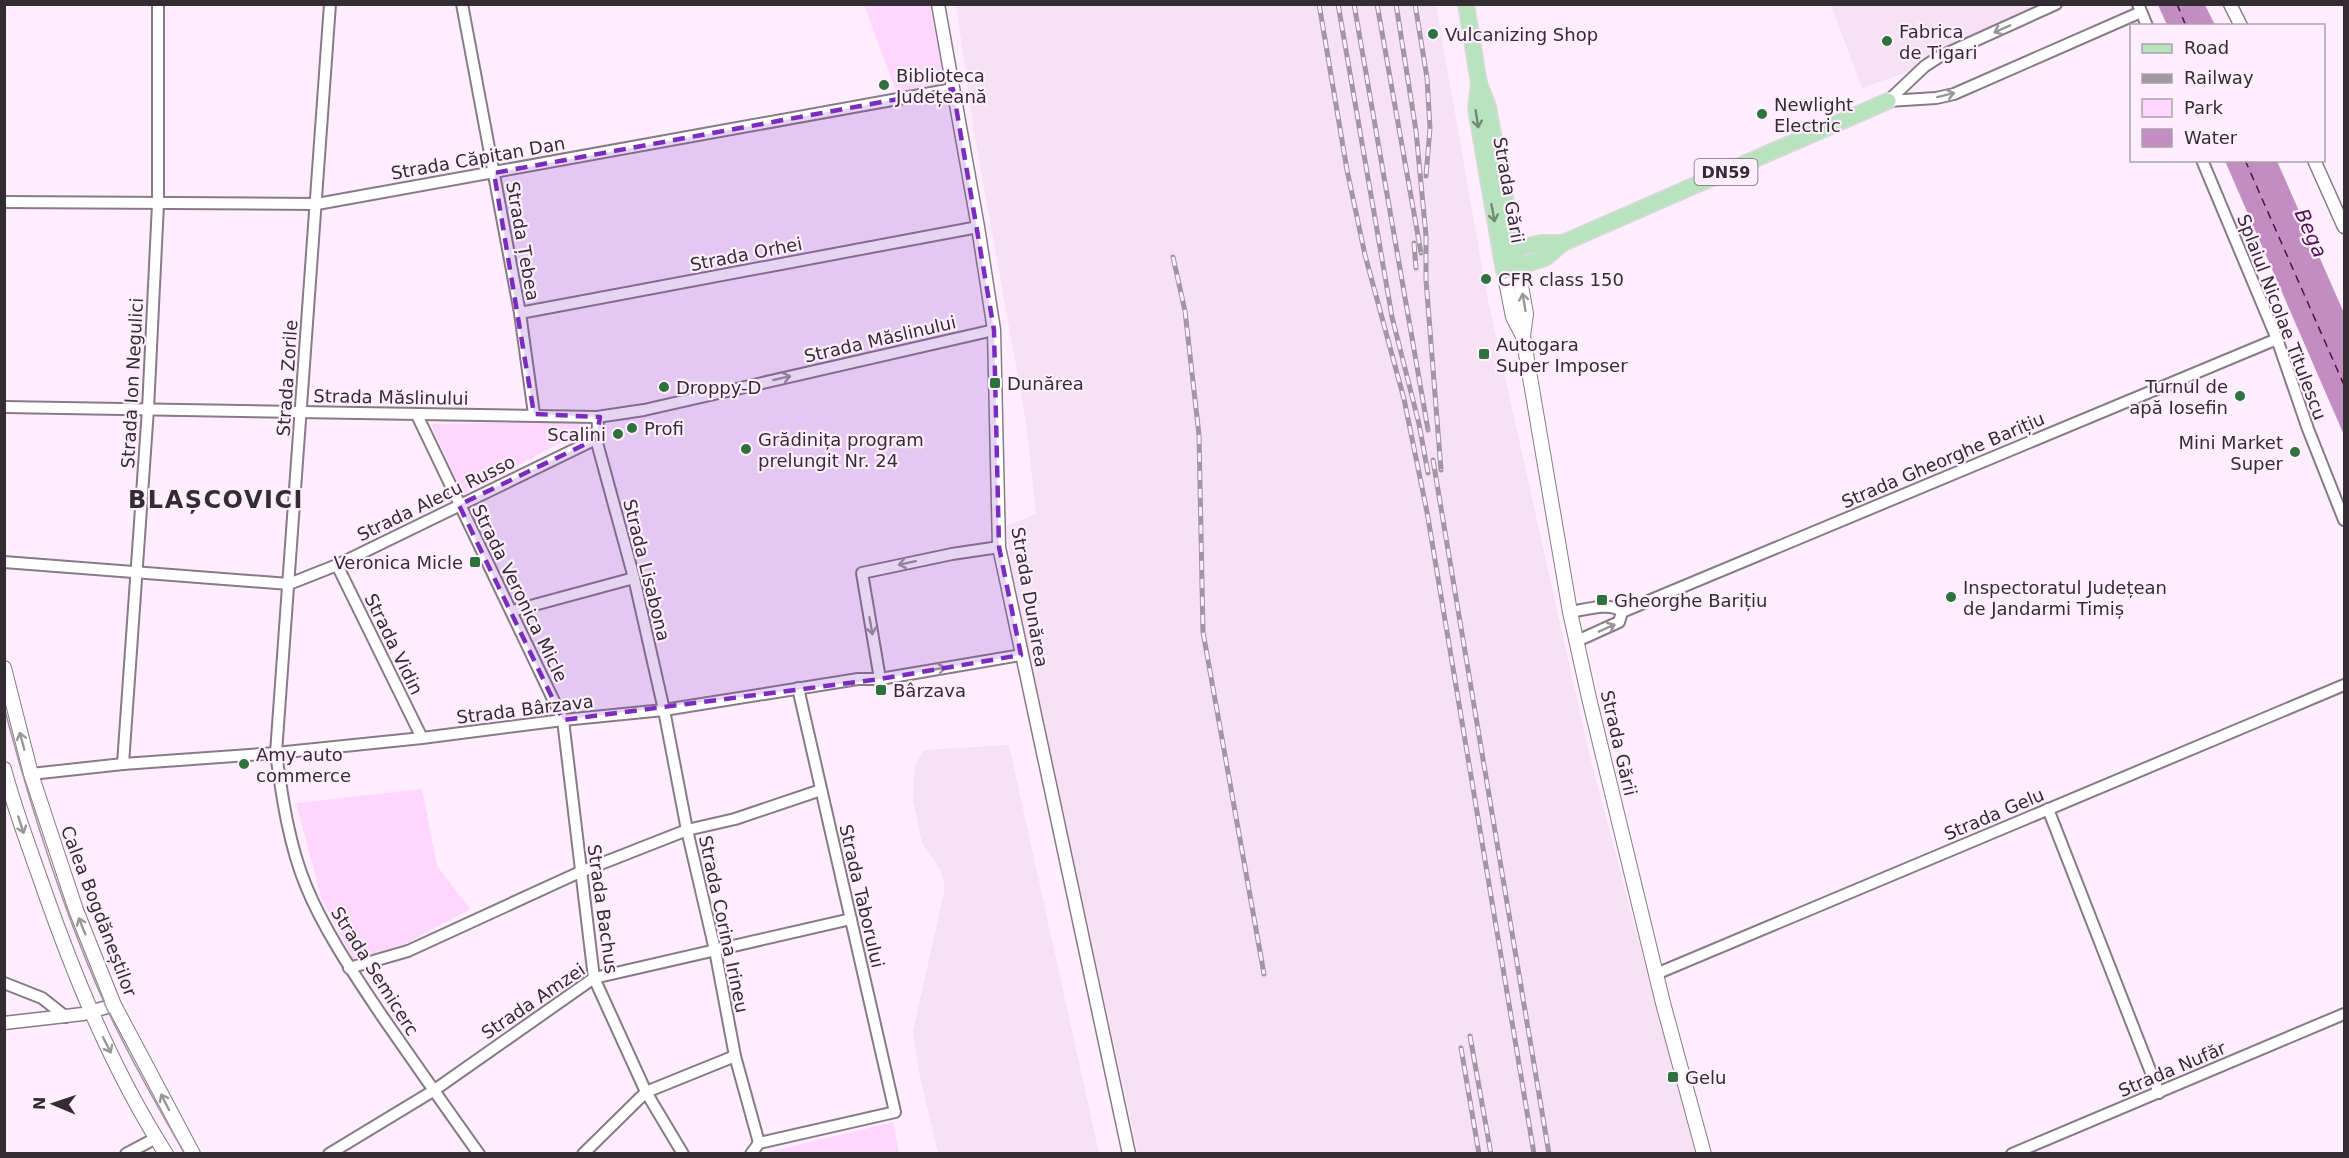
<svg xmlns="http://www.w3.org/2000/svg" width="2349" height="1158" font-family="'DejaVu Sans',sans-serif">
	<rect width="100%" height="100%" fill="#ffeffe"/>
	<g fill="#f7e1f5">
		<polygon points="956,5 1436,5 1488,301 1590,757 1695,1153 1138,1153 1015,595 1006,526 1036,514 1026,422 974,132"/>
		<polygon points="1831,5 2054,5 1908,72 1862,88"/>
		<polygon points="1009,745 1099,1153 938,1153 918,1068 913,1031 945,888 941,871 922,843 913,800 915,765 923,750"/>
	</g>
	<g fill="#ffd6fd">
		<polygon points="864,5 930,5 945,84 897,94"/>
		<polygon points="579,421 582,431 463,495 431,424"/>
		<polygon points="422,789 437,866 470,909 405,944 353,959 322,900 296,803"/>
		<polygon points="893,1122 899,1153 768,1153 769,1152"/>
	</g>
	<g fill="#c28dc0">
		<polygon points="2158,5 2205,5 2215,25 2167,25"/>
		<polygon points="2225,161 2277,161 2344,313 2344,435"/>
	</g>
	<g fill="none" stroke-linecap="round" stroke-linejoin="round">
		<g stroke="#511051" stroke-width="1.5" stroke-dasharray="8 6" stroke-linecap="butt">
			<polyline points="2177,4 2186,26"/>
			<polyline points="2245,160 2344,385"/>
		</g>
		<g stroke="#887a87" stroke-width="14">
			<g id="minor">
				<path d="M 330,4 L 276,753 C 282,797 289,845 306,886 C 325,932 354,974 382,1016 C 414,1062 446,1108 479,1154"/>
				<polyline points="462,4 520,313 534,414"/>
				<polyline points="2138,4 2147,26"/>
				<polyline points="1888,101 1936,98 1954,94 2141,12"/>
				<polyline points="1888,101 1925,66 1939,57 2056,4"/>
				<polyline points="2202,160 2277,339 2308,429 2344,520"/>
				<polyline points="4,202 317,204 953,89"/>
				<polyline points="520,313 978,227"/>
				<polyline points="4,407 597,417 644,410 994,330"/>
				<polyline points="417,415 563,720 594,978 646,1092 683,1154"/>
				<polyline points="597,417 598,426 596,439 634,578 664,710 687,830 715,950 735,1056 759,1143"/>
				<polyline points="4,562 289,584 337,565 596,439"/>
				<polyline points="337,565 422,738"/>
				<polyline points="512,611 634,578"/>
				<path d="M 1570,612 C 1584,610 1612,601 1622,612 L 1619,622 L 1577,641"/>
				<polyline points="1622,612 2277,339"/>
				<polyline points="880,679 862,573 952,554 999,547"/>
				<polyline points="123,764 148,409 158,204 158,4"/>
				<polyline points="31,774 123,764 276,753 422,738 563,720 664,710 858,679 880,679 1021,655"/>
				<polyline points="2048,809 2159,1093"/>
				<polyline points="349,968 408,951 580,872 687,830 735,819 821,790"/>
				<polyline points="1656,974 2344,685"/>
				<polyline points="4,983 42,998 66,1017"/>
				<polyline points="126,1154 156,1138"/>
				<polyline points="329,1154 433,1091 594,978 851,919"/>
				<polyline points="583,1154 646,1092 735,1056"/>
				<polyline points="751,1154 759,1143 895,1112 798,688"/>
				<polyline points="2012,1154 2344,1014"/>
			</g>
		</g>
		<g stroke="#887a87" stroke-width="15">
			<g id="tertiary">
				<polyline points="938,4 978,227 994,330 999,547 1129,1154"/>
				<polyline points="2230,4 2241,26"/>
				<polyline points="2314,160 2344,227"/>
				<polyline points="4,1023 83,1014 114,1005"/>
			</g>
		</g>
		<g stroke="#887a87" stroke-width="16">
			<g id="secondary">
				<polyline points="1518,268 1526,314 1523,336"/>
				<polyline points="1504,271 1513,317 1523,336 1570,612 1589,698 1663,1003 1704,1154"/>
				<polyline points="4,668 31,774 76,910 114,1005 193,1154"/>
				<path d="M 4,769 C 14,807 28,844 41,881 C 74,976 112,1069 166,1154"/>
			</g>
		</g>
		<g stroke="#dad9da" stroke-width="18">
			<g id="primary">
				<polyline points="1466,4 1479,83 1488,107 1518,268"/>
				<polyline points="1479,83 1476,109 1504,271 1545,258 1563,243 1888,101"/>
				<polyline points="1506,251 1541,243 1563,243"/>
			</g>
		</g>
		<use href="#minor" stroke="#fff" stroke-width="10"/>
		<use href="#tertiary" stroke="#fff" stroke-width="12"/>
		<use href="#secondary" stroke="#fff" stroke-width="14"/>
		<use href="#primary" stroke="#b8e3be" stroke-width="15"/>
		<path stroke="#a196a1" stroke-width="1.5" d="M 4,707 C 31,809 63,912 107,1009 C 130,1058 157,1106 185,1154"/>
		<g stroke="#a196a1" stroke-width="5">
			<g id="rail">
				<polyline points="1319,4 1347,170 1365,255 1404,399 1427,512 1534,1154"/>
				<polyline points="1338,4 1392,317 1419,424 1428,473"/>
				<polyline points="1354,4 1428,430"/>
				<polyline points="1377,4 1421,253"/>
				<polyline points="1396,4 1416,131 1426,236 1426,280 1441,470"/>
				<polyline points="1415,4 1427,78 1430,128 1426,176"/>
				<polyline points="1414,243 1416,268"/>
				<polyline points="1173,257 1185,311 1199,435 1203,632 1264,974"/>
				<polyline points="1433,460 1549,1154"/>
				<polyline points="1470,1036 1491,1154"/>
				<polyline points="1461,1048 1479,1154"/>
			</g>
		</g>
		<use href="#rail" stroke="#ffeffe" stroke-width="3" stroke-dasharray="9" stroke-linecap="butt"/>
	</g>
	<defs><path id="oneway-shaft" d="M-6 0H5M1.5-3L5.5 0L1.5 3" fill="none" stroke-width="1.6" stroke-linecap="round" stroke-linejoin="round" transform="scale(1.5)"/></defs>
	<g stroke="#999699">
		<use href="#oneway-shaft" transform="translate(2002 29) rotate(156)"/>
		<use href="#oneway-shaft" transform="translate(1946 95) rotate(-14)"/>
		<use href="#oneway-shaft" transform="translate(1524 302) rotate(-100)"/>
		<use href="#oneway-shaft" transform="translate(782 378) rotate(-13)"/>
		<use href="#oneway-shaft" transform="translate(907 563) rotate(168)"/>
		<use href="#oneway-shaft" transform="translate(871 626) rotate(80)"/>
		<use href="#oneway-shaft" transform="translate(1607 628) rotate(-24)"/>
		<use href="#oneway-shaft" transform="translate(937 669) rotate(-10)"/>
		<use href="#oneway-shaft" transform="translate(22 741) rotate(-105)"/>
		<use href="#oneway-shaft" transform="translate(21 825) rotate(72)"/>
		<use href="#oneway-shaft" transform="translate(82 926) rotate(-112)"/>
		<use href="#oneway-shaft" transform="translate(107 1045) rotate(63)"/>
		<use href="#oneway-shaft" transform="translate(165 1102) rotate(-117)"/>
	</g>
	<g stroke="#768878">
		<use href="#oneway-shaft" transform="translate(1477 119) rotate(81)"/>
		<use href="#oneway-shaft" transform="translate(1493 213) rotate(80)"/>
	</g>
	<path fill="#7b2cbf" fill-opacity="0.2" stroke="#7b2cbf" stroke-width="4.5" stroke-dasharray="12 8" stroke-linejoin="round" d="M 953,89 L 994,330 L 999,547 L 1021,655 L 880,679 L 563,720 L 459,505 L 596,439 L 600,417 L 534,414 L 494,173 Z"/>
	<g fill="#2e723d" stroke="#ffeffe" stroke-width="2">
		<circle cx="1433" cy="34" r="6"/>
		<circle cx="1887" cy="41" r="6"/>
		<circle cx="884" cy="85" r="6"/>
		<circle cx="1762" cy="114" r="6"/>
		<circle cx="1486" cy="279" r="6"/>
		<rect x="1478" y="348" width="12" height="12" rx="3"/>
		<rect x="989" y="377" width="12" height="12" rx="3"/>
		<circle cx="664" cy="387" r="6"/>
		<circle cx="2240" cy="396" r="6"/>
		<circle cx="632" cy="428" r="6"/>
		<circle cx="618" cy="434" r="6"/>
		<circle cx="746" cy="449" r="6"/>
		<circle cx="2295" cy="452" r="6"/>
		<rect x="469" y="556" width="12" height="12" rx="3"/>
		<circle cx="1951" cy="597" r="6"/>
		<rect x="1596" y="594" width="12" height="12" rx="3"/>
		<rect x="875" y="684" width="12" height="12" rx="3"/>
		<circle cx="244" cy="764" r="6"/>
		<rect x="1667" y="1071" width="12" height="12" rx="3"/>
	</g>
	<g text-anchor="middle" dominant-baseline="central" stroke-width="4.5" stroke-linejoin="round" paint-order="stroke">
		<rect fill="#ffeffe" stroke="#706770" stroke-width="1.5" x="1694.5" y="159" width="63" height="26" rx="4.5"/>
		<g font-size="16" font-weight="bold" fill="#332d33">
			<text x="1726" y="172">DN59</text>
		</g>
		<g font-size="18" fill="#332d33" stroke="#ffeffe" text-anchor="start">
			<text x="1899" y="31">Fabrica<tspan x="1899" dy="21">de Tigari</tspan></text>
			<text x="1445" y="34">Vulcanizing Shop</text>
			<text x="896" y="75">Biblioteca<tspan x="896" dy="21">Județeană</tspan></text>
			<text x="1774" y="104">Newlight<tspan x="1774" dy="21">Electric</tspan></text>
			<text x="1498" y="279">CFR class 150</text>
			<text x="1496" y="344">Autogara<tspan x="1496" dy="21">Super Imposer</tspan></text>
			<text x="1007" y="383">Dunărea</text>
			<text x="2228" y="386" text-anchor="end">Turnul de<tspan x="2228" dy="21">apă Iosefin</tspan></text>
			<text x="676" y="387">Droppy-D</text>
			<text x="644" y="428">Profi</text>
			<text x="606" y="434" text-anchor="end">Scalini</text>
			<text x="758" y="439">Grădinița program<tspan x="758" dy="21">prelungit Nr. 24</tspan></text>
			<text x="2283" y="442" text-anchor="end">Mini Market<tspan x="2283" dy="21">Super</tspan></text>
			<text x="463" y="562" text-anchor="end">Veronica Micle</text>
			<text x="1963" y="587">Inspectoratul Județean<tspan x="1963" dy="21">de Jandarmi Timiș</tspan></text>
			<text x="1614" y="600">Gheorghe Barițiu</text>
			<text x="893" y="690">Bârzava</text>
			<text x="256" y="754">Amy auto<tspan x="256" dy="21">commerce</tspan></text>
			<text x="1685" y="1077">Gelu</text>
		</g>
		<g font-size="18" fill="#332d33" stroke="#ffeffe">
			<text transform="translate(478 158) rotate(-10)">Strada Căpitan Dan</text>
			<text transform="translate(1509 190) rotate(80)">Strada Gării</text>
			<text transform="translate(523 241) rotate(80)">Strada Țebea</text>
			<text transform="translate(746 254) rotate(-11)">Strada Orhei</text>
			<text transform="translate(2282 317) rotate(69)">Splaiul Nicolae Titulescu</text>
			<text transform="translate(880 339) rotate(-13)">Strada Măslinului</text>
			<text transform="translate(287 378) rotate(-86)">Strada Zorile</text>
			<text transform="translate(132 383) rotate(-87)">Strada Ion Negulici</text>
			<text transform="translate(391 397) rotate(1)">Strada Măslinului</text>
			<text transform="translate(1943 460) rotate(-23)">Strada Gheorghe Barițiu</text>
			<text transform="translate(436 498) rotate(-26)">Strada Alecu Russo</text>
			<text transform="translate(647 570) rotate(76)">Strada Lisabona</text>
			<text transform="translate(520 593) rotate(64)">Strada Veronica Micle</text>
			<text transform="translate(1030 597) rotate(80)">Strada Dunărea</text>
			<text transform="translate(394 644) rotate(64)">Strada Vidin</text>
			<text transform="translate(525 709) rotate(-7)">Strada Bârzava</text>
			<text transform="translate(1619 743) rotate(77)">Strada Gării</text>
			<text transform="translate(1994 814) rotate(-23)">Strada Gelu</text>
			<text transform="translate(862 896) rotate(77)">Strada Taborului</text>
			<text transform="translate(603 909) rotate(82)">Strada Bachus</text>
			<text transform="translate(99 911) rotate(69)">Calea Bogdăneștilor</text>
			<text transform="translate(724 924) rotate(78)">Strada Corina Irineu</text>
			<text transform="translate(375 971) rotate(58)">Strada Semicerc</text>
			<text transform="translate(533 1001) rotate(-34)">Strada Amzei</text>
			<text transform="translate(2172 1069) rotate(-23)">Strada Nufăr</text>
		</g>
		<g font-size="20" font-style="italic" fill="#511051" stroke="#ffeffe">
			<text transform="translate(2311 233) rotate(66)">Bega</text>
		</g>
		<g font-size="24" font-weight="bold" letter-spacing="1.5" fill="#332d33" stroke="#ffeffe">
			<text x="216" y="500">BLAȘCOVICI</text>
		</g>
	</g>
	<rect width="2349" height="1158" fill="none" stroke="#332d33" stroke-width="12"/>
	<rect x="2130" y="24" width="195" height="138" fill="#ffeffe" stroke="#ada1ad" stroke-width="1.5"/>
	<rect x="2142" y="44" width="30" height="9" fill="#b8e3be" stroke="#ada1ad" stroke-width="1.5"/>
	<text x="2184" y="54" font-size="18" fill="#332d33">Road</text>
	<rect x="2142" y="74" width="30" height="9" fill="#a196a1" stroke="#ada1ad" stroke-width="1.5"/>
	<text x="2184" y="84" font-size="18" fill="#332d33">Railway</text>
	<rect x="2142" y="99" width="30" height="18" fill="#ffd6fd" stroke="#ada1ad" stroke-width="1.5"/>
	<text x="2184" y="114" font-size="18" fill="#332d33">Park</text>
	<rect x="2142" y="129" width="30" height="18" fill="#c28dc0" stroke="#ada1ad" stroke-width="1.5"/>
	<text x="2184" y="144" font-size="18" fill="#332d33">Water</text>
	<g transform="translate(54 1104) rotate(272)" stroke="#ffeffe" stroke-width="4.5" paint-order="stroke">
	<path d="M0-4.5L10 22L0 15L-10 22Z" fill="#332d33"/>
	<text y="-9" font-size="16" font-weight="bold" text-anchor="middle" fill="#332d33">N</text>
	</g>
</svg>
